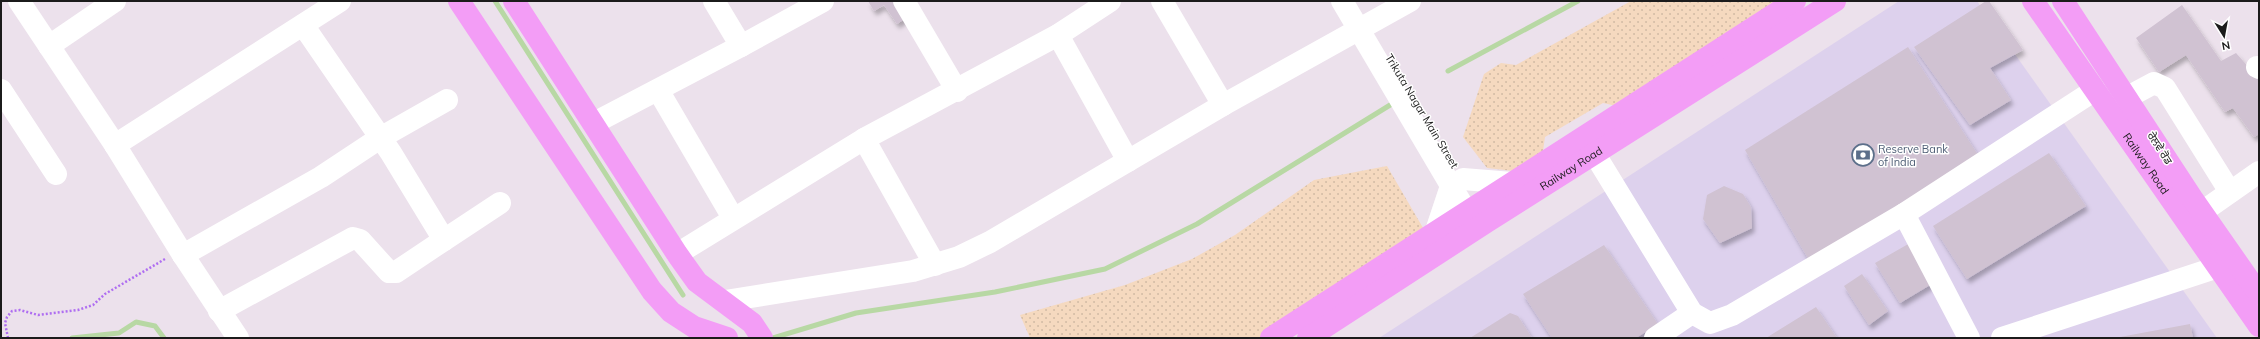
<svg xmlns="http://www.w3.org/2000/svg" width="2260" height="339" font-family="Mulish,'Noto Sans Gurmukhi',sans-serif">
	<defs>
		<pattern id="park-dots" width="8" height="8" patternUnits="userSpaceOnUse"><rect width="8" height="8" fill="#f5d9bf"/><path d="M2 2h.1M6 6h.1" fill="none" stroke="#d1baa4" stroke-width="1.8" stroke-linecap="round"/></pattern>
		<filter id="shadow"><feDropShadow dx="2.5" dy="4.5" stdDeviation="2" flood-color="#0004"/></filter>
	</defs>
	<rect width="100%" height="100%" fill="#ece1ec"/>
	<polygon fill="#ddd1ed" points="1899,1 1977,1 2217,338 1379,338"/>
	<g fill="url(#park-dots)">
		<polygon points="1631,1 1780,1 1621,107 1603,103 1545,137 1542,158 1514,171 1487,168 1463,137 1484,74 1501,63 1516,65"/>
		<polygon points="1387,166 1426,233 1262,338 1030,338 1020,315 1125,285 1192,259 1235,235 1314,180"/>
	</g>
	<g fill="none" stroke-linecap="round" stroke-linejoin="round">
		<g stroke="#b8d8a4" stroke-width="5">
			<polyline points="495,1 683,295"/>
			<polyline points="1448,71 1578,1"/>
			<polyline points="72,338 119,333 136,322 155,326 164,338"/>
			<polyline points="773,338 856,313 995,292 1105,269 1197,224 1395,102"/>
		</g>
	</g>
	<g fill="#d0c2d2" filter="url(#shadow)">
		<polygon points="868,1 900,1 909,16 897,24 884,5 874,11"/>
		<polygon points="1986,1 1989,1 2023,50 1990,68 2011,100 1970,125 1914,47"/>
		<polygon points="2182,5 2221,61 2236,53 2259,79 2259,134 2254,137 2233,108 2225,112 2186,55 2159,72 2136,38"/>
		<polygon points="1908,47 1982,161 1809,260 1745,150"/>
		<polygon points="2049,153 2086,206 1967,279 1933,226"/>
		<polygon points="1724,186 1743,194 1751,207 1752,228 1720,243 1703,219 1707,195"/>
		<polygon points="1910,243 1935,282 1900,303 1875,263"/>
		<polygon points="1604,245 1658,324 1636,338 1552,338 1523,294"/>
		<polygon points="1862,274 1888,311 1869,325 1844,286"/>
		<polygon points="1816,307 1837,338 1766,338"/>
		<polygon points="1510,313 1518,316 1532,338 1470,338"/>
		<polygon points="2190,324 2193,338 2120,338 2120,337"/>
	</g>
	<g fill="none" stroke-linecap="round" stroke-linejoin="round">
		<polyline stroke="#af6ef1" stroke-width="2.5" stroke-dasharray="2 2" stroke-linecap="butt" points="8,338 5,323 7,317 12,311 20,310 38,315 78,310 93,305 105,294 165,259"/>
		<g stroke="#fff" stroke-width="22">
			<polyline points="19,1 115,145 183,255 238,338"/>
			<polyline points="714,1 741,46"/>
			<polyline points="904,1 957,91"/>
			<polyline points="1162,1 1223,105"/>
			<polyline points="1342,1 1476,228"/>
			<polyline points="303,25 391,153 444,240 500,203"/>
			<polyline points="1058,35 1128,161"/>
			<polyline points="49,46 115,1"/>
			<polyline points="2257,67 2259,68"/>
			<polyline points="1,90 56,174"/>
			<polyline points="658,90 733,218"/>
			<polyline points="2126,98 2154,83 2165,88 2230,192"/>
			<polyline points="594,123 741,46 823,1"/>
			<polyline points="864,139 935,265"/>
			<polyline points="115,145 340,1"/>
			<polyline points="1594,153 1692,313 1710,323 1732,315 1904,214 2095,90"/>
			<polyline points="1463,179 1512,183"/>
			<polyline points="2202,212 2259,172"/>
			<polyline points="1904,214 1969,338"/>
			<polyline points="1435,234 1451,186"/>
			<polyline points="677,254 864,139 1058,35 1110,1"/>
			<polyline points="183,255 321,177 380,138 447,100"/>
			<polyline points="725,301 913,271 959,257 990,242 1223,105 1410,1"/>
			<polyline points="219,311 353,238 360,240 389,272 396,272 444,240"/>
			<polyline points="1655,338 1692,313"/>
			<polyline points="2002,338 2218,267"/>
		</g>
		<g stroke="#f39df6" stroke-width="22">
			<polyline points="459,1 652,291 671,312 694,327 727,338"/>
			<polyline points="514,1 677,254 697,282 752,323 762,338"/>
			<path id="s1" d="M 2033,1 L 2259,326"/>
			<polyline points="2063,1 2192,198 2259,294"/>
			<polyline points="1271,338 1795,1"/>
			<path id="s2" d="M 1308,338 L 1488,221 L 1835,1"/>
		</g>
	</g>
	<defs>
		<g id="bank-ring" transform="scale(1.15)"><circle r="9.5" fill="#fff" stroke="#5c6f8a" stroke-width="1.5"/><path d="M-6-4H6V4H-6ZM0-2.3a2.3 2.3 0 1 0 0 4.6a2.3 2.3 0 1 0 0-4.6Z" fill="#5c6f8a"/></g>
	</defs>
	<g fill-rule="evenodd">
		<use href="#bank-ring" x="1863" y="155"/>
	</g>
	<g text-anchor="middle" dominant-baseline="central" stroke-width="3" stroke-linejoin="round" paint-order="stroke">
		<g font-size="11" fill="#1b1b1b" stroke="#fff">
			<text transform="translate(1422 111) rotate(59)">Trikuta Nagar Main Street</text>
			<text transform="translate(2160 148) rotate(57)">ਰੇਲਵੇ ਰੋਡ</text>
			<text stroke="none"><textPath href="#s1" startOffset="198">Railway Road</textPath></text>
			<text stroke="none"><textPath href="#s2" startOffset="313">Railway Road</textPath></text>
		</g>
		<g font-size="11" fill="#4e5e75" stroke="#fff" text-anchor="start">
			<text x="1878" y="149">Reserve Bank<tspan x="1878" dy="13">of India</tspan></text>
		</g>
	</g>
	<rect width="2260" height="339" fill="none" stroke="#1b1b1b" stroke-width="4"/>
	<g transform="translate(2224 36) rotate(169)" stroke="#ffffff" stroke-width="3" paint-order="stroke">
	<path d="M0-3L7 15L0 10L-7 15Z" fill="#1b1b1b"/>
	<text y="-6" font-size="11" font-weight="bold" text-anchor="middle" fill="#1b1b1b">N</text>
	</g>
</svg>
